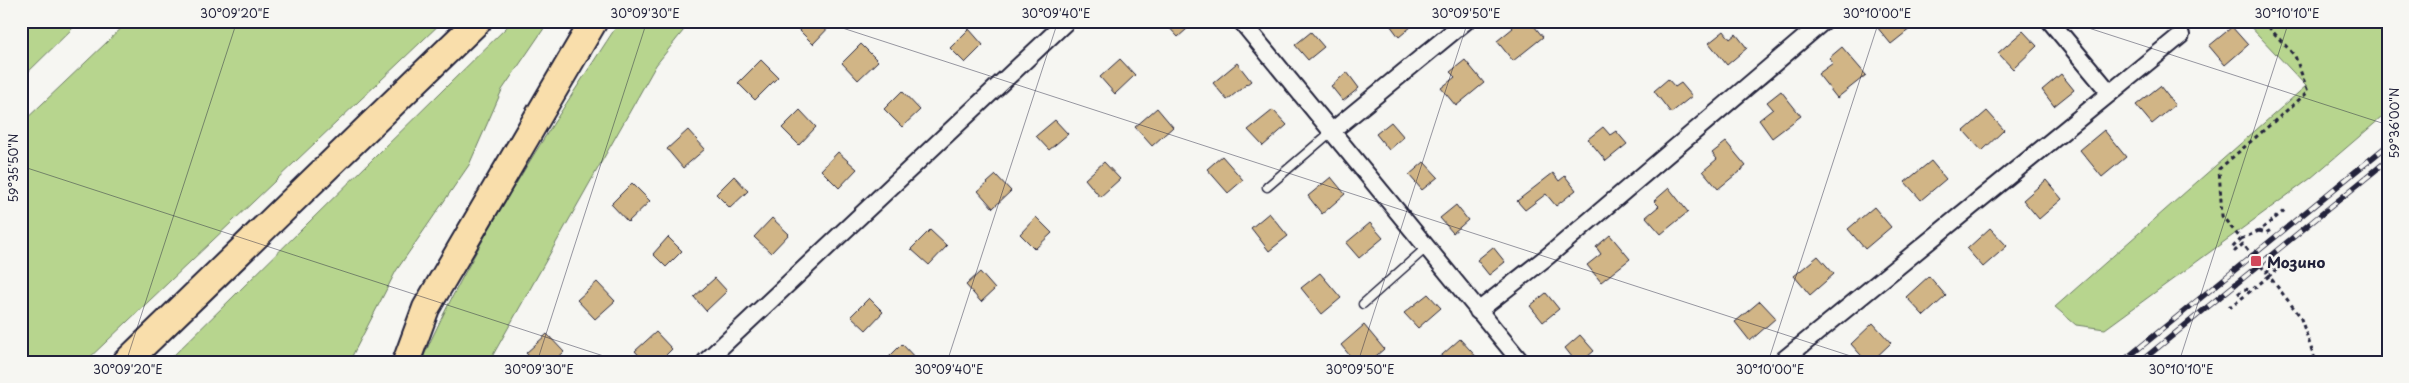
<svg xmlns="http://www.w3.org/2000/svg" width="2409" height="383" font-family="'Playpen Sans',sans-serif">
	<rect width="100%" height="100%" fill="#f6f6f2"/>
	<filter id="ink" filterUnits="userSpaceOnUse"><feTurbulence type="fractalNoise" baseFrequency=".02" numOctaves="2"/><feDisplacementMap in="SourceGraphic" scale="10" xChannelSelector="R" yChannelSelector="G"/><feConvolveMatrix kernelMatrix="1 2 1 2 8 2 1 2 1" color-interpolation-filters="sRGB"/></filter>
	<g filter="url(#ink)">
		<g fill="#b7d58e" stroke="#6c7c64">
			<polygon points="21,21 80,21 21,79"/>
			<polygon points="129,21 302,21 312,26 318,21 443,21 85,362 21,362 21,124"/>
			<polygon points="513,21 549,21 502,90 469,165 396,271 349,362 167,362"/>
			<path d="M 620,21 L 691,21 L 656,65 L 489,362 L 421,362 C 475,241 548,131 620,21 Z"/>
			<polygon points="2245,21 2388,21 2388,112 2311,178 2105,329 2076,325 2055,307 2306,86"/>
		</g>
		<g fill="#d1b586" stroke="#22223b">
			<polygon points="803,21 835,21 813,44 797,28"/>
			<polygon points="1163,21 1196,21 1178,37"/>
			<polygon points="1387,21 1418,21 1399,37"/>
			<polygon points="1507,21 1530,21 1543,37 1513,61 1497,41 1513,28"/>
			<polygon points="1872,21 1920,21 1891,44"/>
			<polygon points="2232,27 2248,45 2225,65 2209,46"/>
			<polygon points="969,29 983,45 965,63 950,48"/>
			<polygon points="1724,31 1730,39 1736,34 1747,48 1727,65 1709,43"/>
			<polygon points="2023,31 2037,46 2013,69 1998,53"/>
			<polygon points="1311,32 1324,47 1308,60 1295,45"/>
			<polygon points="861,44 878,61 858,80 842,63"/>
			<polygon points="1842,47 1866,75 1837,98 1818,74 1833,63 1829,58"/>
			<polygon points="1120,59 1135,75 1115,94 1100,77"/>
			<polygon points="761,60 778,77 755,100 738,83"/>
			<polygon points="1465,60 1484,83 1456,106 1441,88 1455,77 1450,72"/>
			<polygon points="1237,63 1251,81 1227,100 1213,83"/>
			<polygon points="1347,72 1359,88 1343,101 1331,86"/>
			<polygon points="2061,74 2074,90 2054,106 2042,90"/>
			<polygon points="1668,79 1675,87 1681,83 1692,96 1671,113 1654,91"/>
			<polygon points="2160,86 2175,105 2152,124 2136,105"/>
			<polygon points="902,91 920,110 902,127 884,109"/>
			<polygon points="1781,91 1801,116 1772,138 1759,120 1773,109 1767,102"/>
			<polygon points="1157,108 1173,127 1152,146 1135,127"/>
			<polygon points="800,110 816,127 799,145 782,128"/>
			<polygon points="1273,110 1287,125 1263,146 1248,130"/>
			<polygon points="1987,111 2004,130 1982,151 1964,131"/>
			<polygon points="1055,120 1068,134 1049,150 1036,136"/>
			<polygon points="1391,122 1404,137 1389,150 1376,134"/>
			<polygon points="1603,127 1610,135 1616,131 1627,144 1606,161 1588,139"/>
			<polygon points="688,130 705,149 683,168 667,149"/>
			<polygon points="2104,130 2126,157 2102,177 2080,150"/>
			<polygon points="1726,142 1746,166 1718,189 1703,171 1717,159 1712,153"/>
			<polygon points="838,152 857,169 839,188 821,170"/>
			<polygon points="1222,156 1243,180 1228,193 1207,169"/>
			<polygon points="1931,161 1946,179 1921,200 1905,182"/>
			<polygon points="1104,162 1120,179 1100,197 1085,179"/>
			<polygon points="1424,162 1438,177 1422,190 1409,175"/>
			<polygon points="1553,173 1559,181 1565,176 1576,190 1556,206 1546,194 1525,210 1517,201"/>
			<polygon points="996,175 1011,191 993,208 978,191"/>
			<polygon points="734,176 748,191 730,208 716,194"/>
			<polygon points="1331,177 1345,194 1322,214 1308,196"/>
			<polygon points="2046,180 2062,199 2039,219 2023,200"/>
			<polygon points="632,183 650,201 628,222 611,204"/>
			<polygon points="1669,188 1688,212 1661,234 1646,217 1659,206 1654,201"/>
			<polygon points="1456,205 1468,220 1453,233 1440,218"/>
			<polygon points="1874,207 1891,227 1865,249 1848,229"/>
			<polygon points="1269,213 1288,236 1269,251 1251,228"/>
			<polygon points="1036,217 1052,233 1035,249 1020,234"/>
			<polygon points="772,218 789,234 771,253 754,237"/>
			<polygon points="1370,223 1383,238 1359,258 1346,243"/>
			<polygon points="1990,228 2007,246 1983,267 1967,249"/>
			<polygon points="930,230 947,246 929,265 911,249"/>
			<polygon points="1610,235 1630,259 1601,282 1587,265 1601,254 1596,247"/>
			<polygon points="668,237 682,251 666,267 653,254"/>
			<polygon points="1493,247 1505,262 1489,275 1477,260"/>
			<polygon points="1818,256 1834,274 1810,295 1794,276"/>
			<polygon points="980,272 995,289 981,302 966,285"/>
			<polygon points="1320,273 1341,298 1322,314 1301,288"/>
			<polygon points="1929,276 1946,296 1924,316 1906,297"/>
			<polygon points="715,278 727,291 706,311 694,297"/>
			<polygon points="597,282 615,301 595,319 577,300"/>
			<polygon points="1546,293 1559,309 1543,322 1530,306"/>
			<polygon points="1428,294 1441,308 1418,328 1404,313"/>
			<polygon points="869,298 883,312 866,330 851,316"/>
			<polygon points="1760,301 1776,318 1750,341 1735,322"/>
			<polygon points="1873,323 1891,343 1871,362 1867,362 1851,344"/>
			<polygon points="1364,325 1384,349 1369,362 1355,362 1341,345"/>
			<polygon points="656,332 672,349 659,362 645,362 635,351"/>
			<polygon points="547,334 564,352 553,362 534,362 526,353"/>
			<polygon points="1580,335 1594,351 1581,362 1576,362 1565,348"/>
			<polygon points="1460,339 1481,362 1434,362"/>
			<polygon points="902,344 919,362 884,362"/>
		</g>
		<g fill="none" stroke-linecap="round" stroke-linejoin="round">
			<g stroke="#22223b" stroke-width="11">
				<g id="service">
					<polyline points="1267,187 1331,132"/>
					<polyline points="1363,304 1426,248"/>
				</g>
			</g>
			<g stroke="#22223b" stroke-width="20">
				<g id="minor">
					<polyline points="1241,21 1521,362"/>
					<polyline points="2050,21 2110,93"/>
					<polyline points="1331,132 1466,21"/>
					<polyline points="1478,311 1548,256 1824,21"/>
					<polyline points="705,362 1067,21"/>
					<polyline points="1781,362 2181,35"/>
				</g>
			</g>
			<g stroke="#22223b" stroke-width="30">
				<g id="primary">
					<polyline points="126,362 478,21"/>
					<polyline points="406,362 426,308 594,21"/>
				</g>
			</g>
			<g stroke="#22223b" stroke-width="3" stroke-dasharray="4 4" stroke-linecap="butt">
				<polyline points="2263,21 2295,56 2308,92 2219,169 2222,216 2241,239 2232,248 2235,251 2243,244 2266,272 2278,263 2281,266 2269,276"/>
				<polyline points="2259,231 2266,233 2272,229"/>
				<polyline points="2241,239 2259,231 2285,210 2287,212"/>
				<polyline points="2238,294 2244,289 2251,290"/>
				<polyline points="2229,305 2231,307 2269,276 2300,316 2316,362"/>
			</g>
			<use href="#service" stroke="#f6f6f2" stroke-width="8"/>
			<use href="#minor" stroke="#f6f6f2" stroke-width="16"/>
			<use href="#primary" stroke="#f9deab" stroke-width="26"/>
			<g stroke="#22223b" stroke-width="5.5">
				<g id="rail">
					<polyline points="2122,362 2388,145"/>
					<polyline points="2140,362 2388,160"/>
				</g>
			</g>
			<use href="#rail" stroke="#f6f6f2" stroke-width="4" stroke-dasharray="11" stroke-linecap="butt"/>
		</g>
	</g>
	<path fill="none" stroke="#22223b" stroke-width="1" stroke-opacity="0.45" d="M 821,21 L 1869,362M 2067,21 L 2388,125M 21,166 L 622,362M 126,362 L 237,21M 537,362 L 647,21M 947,362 L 1058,21M 1358,362 L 1468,21M 1768,362 L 1879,21M 2179,362 L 2289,21"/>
	<rect fill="#d1495b" stroke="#f6f6f2" stroke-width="2" x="2250" y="255" width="12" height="12" rx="2.5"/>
	<g text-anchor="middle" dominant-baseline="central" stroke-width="4.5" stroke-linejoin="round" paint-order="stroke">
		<g font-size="15" font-weight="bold" fill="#22223b" stroke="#f6f6f2" text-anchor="start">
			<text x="2267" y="261">Мозино</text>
		</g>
	</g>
	<rect width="2409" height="383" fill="none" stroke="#f6f6f2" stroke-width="55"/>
	<rect x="28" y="28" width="2354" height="328" fill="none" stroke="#22223b" stroke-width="2"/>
	<g font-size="12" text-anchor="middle" fill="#22223b">
		<text x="235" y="18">30°09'20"E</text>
		<text x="645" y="18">30°09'30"E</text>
		<text x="1056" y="18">30°09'40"E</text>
		<text x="1466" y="18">30°09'50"E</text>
		<text x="1877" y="18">30°10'00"E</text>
		<text x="2287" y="18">30°10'10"E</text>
		<text transform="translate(2395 123) rotate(-90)" y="4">59°36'00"N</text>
		<text transform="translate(14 168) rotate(-90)" y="4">59°35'50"N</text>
		<text x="128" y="374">30°09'20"E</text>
		<text x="539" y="374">30°09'30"E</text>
		<text x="949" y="374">30°09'40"E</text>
		<text x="1360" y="374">30°09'50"E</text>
		<text x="1770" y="374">30°10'00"E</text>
		<text x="2181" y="374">30°10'10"E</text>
	</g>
</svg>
